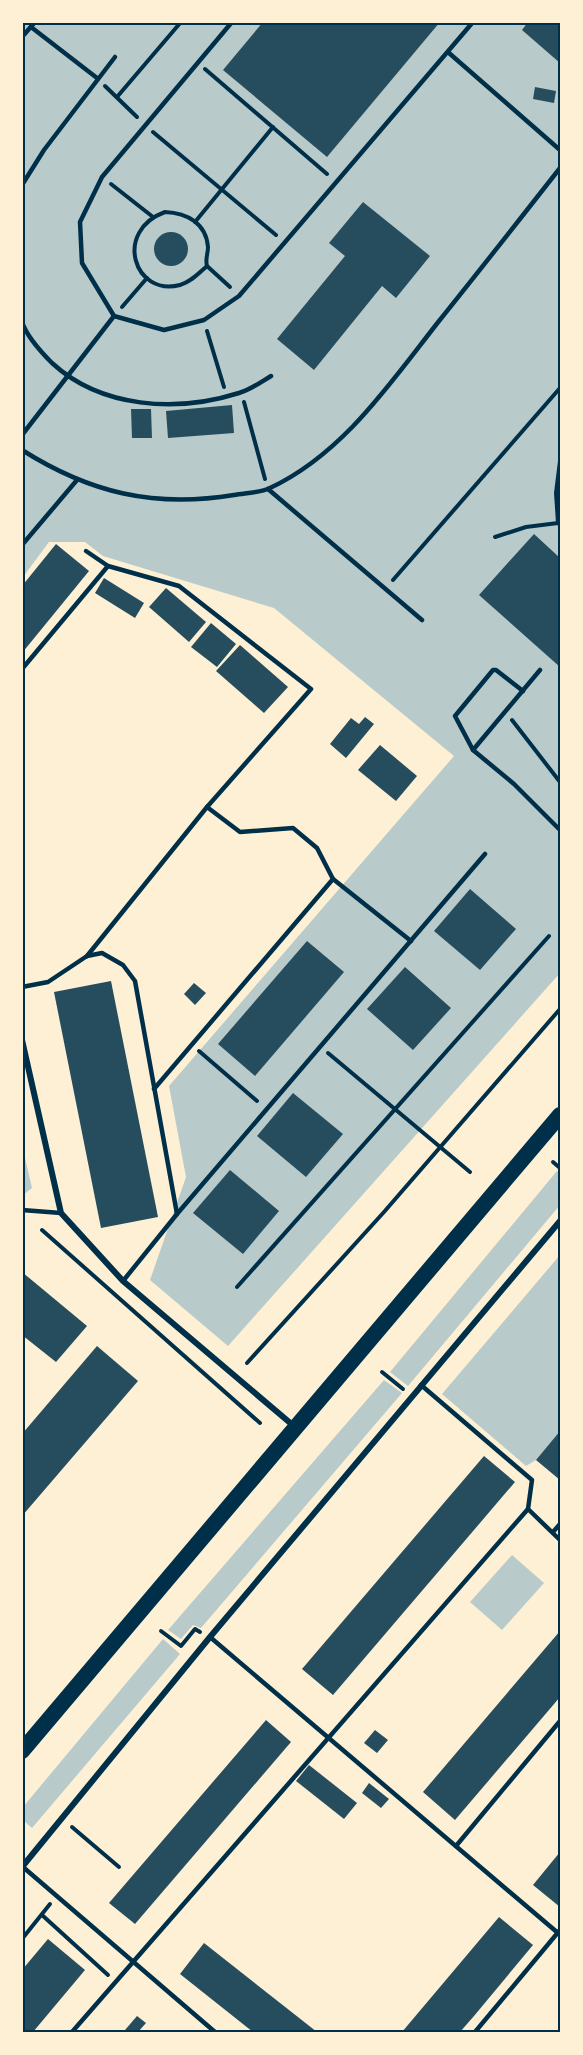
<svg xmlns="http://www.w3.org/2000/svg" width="583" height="2055" font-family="Raleway,sans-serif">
	<rect width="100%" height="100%" fill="#fdf0d5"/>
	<g fill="#b9caca">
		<polygon points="23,23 560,23 560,973 228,1346 150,1280 186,1177 169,1086 454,756 274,608 103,556 85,542 49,542 23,577"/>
		<polygon points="22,1145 32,1188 23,1195 22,1195"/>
		<polygon points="557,1171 560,1174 560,1205 408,1386 390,1372"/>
		<polygon points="560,1255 560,1431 536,1460 526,1466 442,1394"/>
		<polygon points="384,1380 402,1393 201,1628 193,1625 181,1639 168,1630"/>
		<polygon points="512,1555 544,1583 502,1630 470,1602"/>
		<polygon points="163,1639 180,1654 32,1828 23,1820 23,1807"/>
	</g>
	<g fill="#264d5e">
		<polygon points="263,22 440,22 327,157 223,70"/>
		<polygon points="528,22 560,22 560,63 522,30"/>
		<polygon points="535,87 556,91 554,103 533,99"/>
		<polygon points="363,202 430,256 396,298 382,286 314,370 277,339 345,256 329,243"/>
		<circle cx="171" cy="249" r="17"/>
		<polygon points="232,405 234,433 168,438 166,411"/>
		<polygon points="131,409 151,409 152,438 132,438"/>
		<polygon points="534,534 560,558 560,667 479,595"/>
		<polygon points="56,544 89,571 22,653 22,586"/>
		<polygon points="104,578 144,603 135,618 95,593"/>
		<polygon points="166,588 206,622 189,642 149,607"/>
		<polygon points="211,623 236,644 217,667 191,647"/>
		<polygon points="240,645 288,687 264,713 216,671"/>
		<polygon points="365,717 374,724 346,758 330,744 351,718 359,724"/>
		<polygon points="380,745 417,776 396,801 358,770"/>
		<polygon points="470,889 516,929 480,970 434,931"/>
		<polygon points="307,941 344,972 255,1076 218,1044"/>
		<polygon points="405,967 451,1008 413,1050 367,1009"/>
		<polygon points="111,981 158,1217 101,1228 54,992"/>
		<polygon points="194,983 206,993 195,1005 184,994"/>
		<polygon points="293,1093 343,1134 306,1177 257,1136"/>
		<polygon points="230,1170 279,1211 243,1254 193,1213"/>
		<polygon points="22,1272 87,1326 56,1362 22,1335"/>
		<polygon points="97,1346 138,1381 22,1516 22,1434"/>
		<polygon points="560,1431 560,1480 536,1460"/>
		<polygon points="484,1456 515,1482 333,1695 302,1669"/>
		<polygon points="560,1631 560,1697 455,1820 423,1792"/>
		<polygon points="266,1720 291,1742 135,1924 109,1903"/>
		<polygon points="375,1730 388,1740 377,1753 364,1743"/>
		<polygon points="309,1765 357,1803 344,1819 296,1781"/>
		<polygon points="369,1783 389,1799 381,1808 362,1793"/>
		<polygon points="560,1852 560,1907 533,1885"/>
		<polygon points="499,1917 533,1945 474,2016 460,2032 402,2032"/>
		<polygon points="48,1939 85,1970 33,2032 22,2032 22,1970"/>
		<polygon points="204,1943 317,2032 253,2032 180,1974"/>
		<polygon points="137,2016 146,2023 138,2032 129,2032 125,2030"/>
	</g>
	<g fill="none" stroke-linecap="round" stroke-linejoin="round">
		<g stroke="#003049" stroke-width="4">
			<polyline points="205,69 327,174"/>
			<polyline points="105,86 137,117"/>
			<polyline points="117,97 181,22"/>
			<polyline points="153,132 276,235"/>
			<polyline points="111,184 153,217"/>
			<path d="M 165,212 C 187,213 206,223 208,247 C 208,254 205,259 207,266 C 199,273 191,282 180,285 C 134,297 113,231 165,212 Z"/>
			<polyline points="195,222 273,127"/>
			<polyline points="207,266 230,287"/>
			<polyline points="122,307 147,278"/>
			<polyline points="207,331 224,387"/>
			<polyline points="560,384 560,396"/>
			<polyline points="244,402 265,479"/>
			<polyline points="560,461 556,493 558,523 560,525"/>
			<polyline points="495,537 526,527 558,523"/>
			<polyline points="393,580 560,388"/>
			<polyline points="512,720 560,782"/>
			<polyline points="199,1051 257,1101"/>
			<polyline points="328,1053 470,1172"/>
			<polyline points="553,1162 560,1168"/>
			<polyline points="42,1230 260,1423"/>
			<polyline points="237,1287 549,936"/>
			<polyline points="247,1363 384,1212 560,1009"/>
			<polyline points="382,1372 403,1389"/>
			<polyline points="161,1631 181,1646 195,1629 200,1632"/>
			<polyline points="72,1827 119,1867"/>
			<polyline points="42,1915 108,1975"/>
			<polyline points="22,1939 50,1904"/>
		</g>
		<g stroke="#003049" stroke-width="4.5">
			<polyline points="232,22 102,177 80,222 82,263 114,316 164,330 204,320 239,296 473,22"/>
			<polyline points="31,27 97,78"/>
			<polyline points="22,37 35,22"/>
			<polyline points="449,53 560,150"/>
			<polyline points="22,185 44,150 115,57"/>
			<path d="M 22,322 C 27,337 41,352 52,363 C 101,408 176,413 239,393 C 250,390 261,382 271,376"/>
			<polyline points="22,435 114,316"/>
			<path d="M 22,450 C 90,493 154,508 234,495 C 245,493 260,493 270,488 C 343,454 391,382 439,321 C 480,270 520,219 560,168"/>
			<polyline points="268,489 422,620"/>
			<polyline points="22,545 77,480"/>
			<polyline points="86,551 108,566"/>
			<polyline points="22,669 108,566 179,586 311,689 207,807 87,956"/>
			<polyline points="523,691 496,670 493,670 455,716 473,750 514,784 560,830"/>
			<polyline points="473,750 540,670"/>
			<polyline points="207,807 240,832 293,828 317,848 333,879 411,941"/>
			<polyline points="22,987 48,982 87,956 102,953 123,965 135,981 177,1214"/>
			<polyline points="154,1089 333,879"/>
			<polyline points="22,1210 61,1213"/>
			<polyline points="123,1281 177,1214 485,854"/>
			<polyline points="421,1385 532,1480 528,1509 560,1540"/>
			<polyline points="553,1532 560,1524"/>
			<polyline points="210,1637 558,1933"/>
			<polyline points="456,1846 560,1721"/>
			<polyline points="23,1867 215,2032"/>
			<polyline points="72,2032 528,1509"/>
			<polyline points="475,2032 560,1930"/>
		</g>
		<g stroke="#003049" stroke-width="6">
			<polyline points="22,1040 61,1213 123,1281 295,1427"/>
			<polyline points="22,1867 210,1637 560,1221"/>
		</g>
		<polyline stroke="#003049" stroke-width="16" points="22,1751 560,1115"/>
	</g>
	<rect width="583" height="2055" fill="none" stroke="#fdf0d5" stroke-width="48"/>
	<rect x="24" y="24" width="535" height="2007" fill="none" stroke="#003049" stroke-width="2"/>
</svg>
